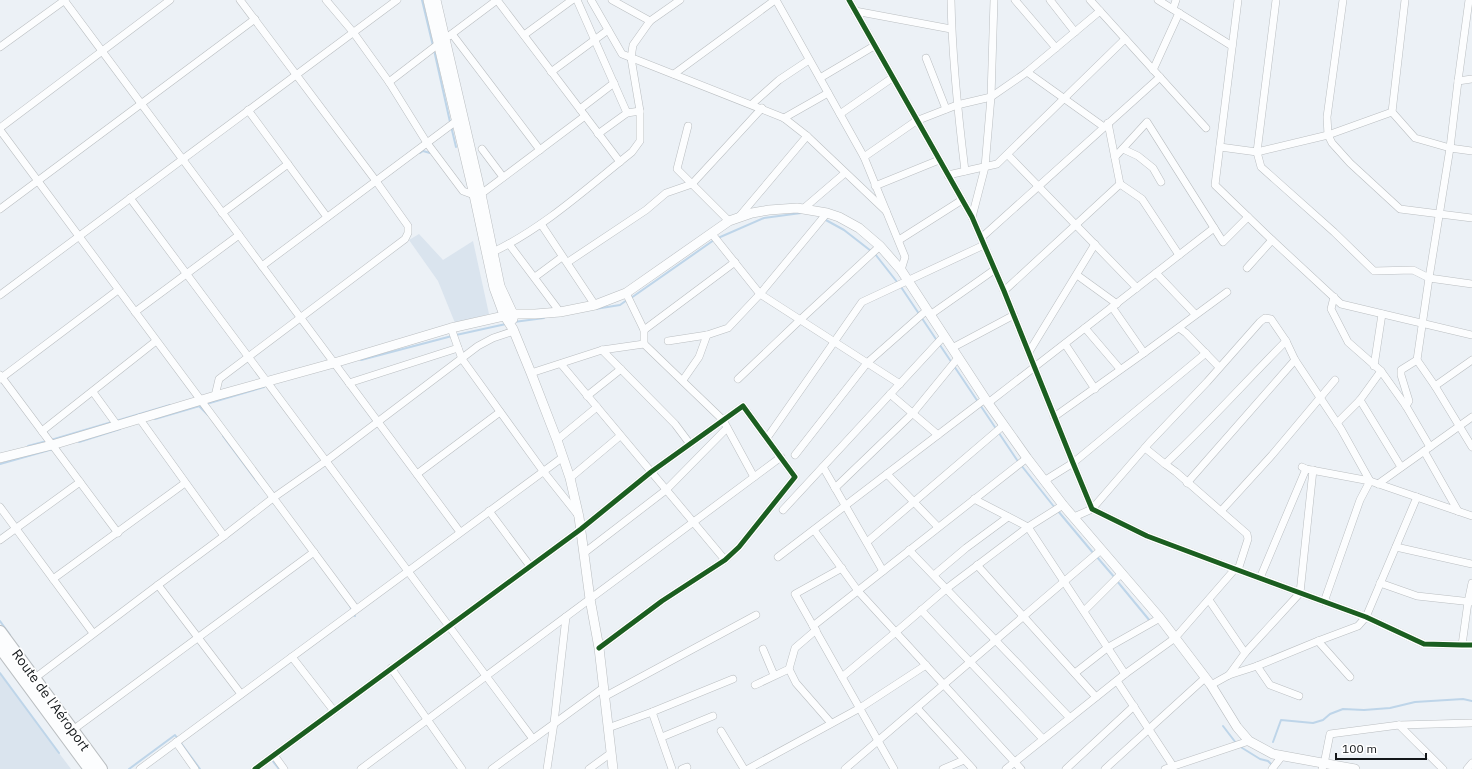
<svg xmlns="http://www.w3.org/2000/svg" width="1472" height="769" font-family="'IBM Plex Sans',sans-serif">
	<rect width="100%" height="100%" fill="#ecf1f6"/>
	<g fill="#dae4ee">
		<polygon points="419,234 443,260 473,241 489,314 455,323 438,281 409,240"/>
		<polygon points="0,674 71,769 0,769"/>
	</g>
	<g fill="none" stroke-linecap="round" stroke-linejoin="round">
		<g stroke="#bed5e9" stroke-width="2">
			<polyline points="422,0 433,46"/>
			<polyline points="434,50 450,122"/>
			<polyline points="451,126 456,147"/>
			<polyline points="420,153 423,151 430,153"/>
			<polyline points="824,219 844,230 871,251"/>
			<polyline points="718,238 764,218 801,213"/>
			<polyline points="875,254 901,287 1017,460 1055,508"/>
			<polyline points="631,298 714,240"/>
			<polyline points="595,309 620,305 627,300"/>
			<polyline points="514,322 544,318"/>
			<polyline points="456,335 506,324"/>
			<polyline points="361,360 452,336"/>
			<polyline points="198,405 208,415"/>
			<polyline points="155,419 264,387"/>
			<polyline points="116,421 170,405"/>
			<polyline points="223,436 259,484"/>
			<polyline points="51,440 112,422"/>
			<polyline points="79,442 120,429"/>
			<polyline points="28,446 47,441"/>
			<polyline points="0,464 53,449"/>
			<polyline points="1058,511 1094,554"/>
			<polyline points="1097,557 1115,578"/>
			<polyline points="1117,581 1150,621"/>
			<polyline points="350,606 355,616"/>
			<polyline points="0,621 10,635"/>
			<polyline points="17,645 76,726"/>
			<polyline points="0,673 59,753"/>
			<polyline points="1223,726 1236,743"/>
			<polyline points="1273,742 1281,720 1313,723 1323,720 1330,714 1343,709 1364,710 1390,708 1415,702 1463,699 1472,701"/>
			<polyline points="1239,746 1260,759 1268,761 1272,765 1271,767"/>
			<polyline points="272,760 279,769"/>
			<polyline points="129,769 175,735 200,769"/>
		</g>
		<g stroke="#babec1" stroke-width="8">
			<g id="street">
				<polyline points="64,0 460,532"/>
				<polyline points="326,0 353,32 389,82 427,143 463,191 474,195 481,194 585,116"/>
				<polyline points="497,0 620,162"/>
				<polyline points="577,0 627,113"/>
				<polyline points="591,0 622,54 784,118 807,136 886,211"/>
				<polyline points="612,0 650,21"/>
				<polyline points="776,0 864,157 905,257 901,270"/>
				<polyline points="849,0 972,217 1004,291 1073,463 1092,509 1147,536 1235,569 1366,617 1424,644 1462,645 1472,645"/>
				<path d="M 951,0 C 952,57 958,114 965,171"/>
				<polyline points="1015,0 1056,48"/>
				<polyline points="1050,0 1075,32"/>
				<polyline points="1090,0 1206,128"/>
				<polyline points="1158,0 1232,46"/>
				<polyline points="1238,0 1215,185 1272,240 1341,304 1472,335"/>
				<polyline points="1276,0 1257,152 1261,167 1334,232 1374,271 1413,270 1429,278 1472,284"/>
				<polyline points="1343,0 1327,117 1328,135 1332,143 1350,163 1400,209 1472,218"/>
				<polyline points="1405,0 1392,112 1415,138 1450,148 1472,151"/>
				<polyline points="1469,0 1458,81 1450,148 1429,278 1417,360 1435,386 1472,447"/>
				<polyline points="1173,9 1176,0"/>
				<polyline points="855,11 951,29"/>
				<polyline points="452,34 540,150"/>
				<polyline points="524,35 572,0"/>
				<polyline points="449,36 497,0"/>
				<polyline points="0,47 65,0"/>
				<polyline points="926,58 946,109"/>
				<polyline points="1153,70 1179,13"/>
				<polyline points="551,72 608,30"/>
				<polyline points="1027,72 1104,127"/>
				<polyline points="674,74 775,0"/>
				<polyline points="820,78 874,46"/>
				<polyline points="1458,81 1472,79"/>
				<polyline points="389,82 441,42"/>
				<polyline points="752,104 779,80 809,60"/>
				<polyline points="580,109 614,83"/>
				<polyline points="248,110 327,217"/>
				<polyline points="840,114 892,78"/>
				<polyline points="784,118 828,93"/>
				<polyline points="1108,123 1120,184 1142,199 1179,255"/>
				<polyline points="688,126 677,169 729,221"/>
				<polyline points="0,128 170,0"/>
				<polyline points="0,130 356,609"/>
				<polyline points="598,134 627,113 640,111"/>
				<polyline points="1220,147 1257,152 1328,135 1392,112"/>
				<polyline points="482,149 503,177"/>
				<polyline points="1123,149 1138,156 1153,168 1161,182"/>
				<polyline points="1008,155 1137,288"/>
				<polyline points="864,157 916,121 957,105 991,97 1027,72 1100,11"/>
				<polyline points="1115,157 1147,122 1223,242 1248,217"/>
				<polyline points="948,175 997,164 1125,39"/>
				<polyline points="875,186 939,160"/>
				<polyline points="130,198 533,739"/>
				<polyline points="0,209 255,19"/>
				<polyline points="803,209 845,173"/>
				<polyline points="222,213 288,164"/>
				<polyline points="972,217 985,167 991,97 994,0"/>
				<polyline points="738,218 807,136"/>
				<polyline points="541,224 595,305"/>
				<polyline points="712,234 760,294 900,384"/>
				<polyline points="981,238 1160,77"/>
				<polyline points="899,240 962,200"/>
				<polyline points="509,244 560,312"/>
				<path d="M 493,252 C 545,227 588,187 632,152 L 640,141 L 640,111 L 631,58 L 633,45 L 650,21 L 680,0"/>
				<polyline points="568,262 646,210 666,193 692,184 762,108"/>
				<polyline points="262,266 459,119"/>
				<polyline points="1247,268 1272,240"/>
				<polyline points="1156,273 1195,314"/>
				<polyline points="1077,275 1117,304"/>
				<polyline points="535,277 562,257"/>
				<polyline points="1004,291 1120,184"/>
				<polyline points="626,293 644,330 644,344"/>
				<polyline points="0,295 397,0"/>
				<polyline points="1334,297 1331,309 1348,342 1381,371 1406,406 1430,447"/>
				<polyline points="1112,307 1144,353"/>
				<polyline points="135,312 239,235"/>
				<polyline points="930,315 994,270"/>
				<polyline points="451,328 462,359 543,471 578,515"/>
				<polyline points="1085,328 1120,369"/>
				<polyline points="1179,328 1186,333 1219,367"/>
				<polyline points="644,330 735,262"/>
				<polyline points="668,341 707,335 728,328 760,294 827,213"/>
				<polyline points="1065,344 1095,389"/>
				<polyline points="952,348 1014,315"/>
				<polyline points="602,350 675,424 690,444"/>
				<polyline points="1029,352 1095,244"/>
				<polyline points="561,364 725,560"/>
				<polyline points="1374,366 1382,314"/>
				<polyline points="531,373 602,350 644,344 723,420 754,477"/>
				<polyline points="0,375 118,533"/>
				<polyline points="0,379 118,290"/>
				<polyline points="738,379 800,320 880,246"/>
				<polyline points="683,380 699,357 707,335"/>
				<polyline points="349,383 458,348"/>
				<polyline points="1435,386 1472,360"/>
				<polyline points="93,392 117,425"/>
				<polyline points="890,394 938,435"/>
				<polyline points="215,396 219,379 405,239 408,233 408,226 376,181 240,0"/>
				<polyline points="587,396 621,369"/>
				<polyline points="1360,400 1401,467"/>
				<polyline points="988,403 1214,228"/>
				<polyline points="1406,406 1409,401 1401,375 1401,370 1417,360"/>
				<polyline points="1054,417 1144,353 1227,292"/>
				<polyline points="139,418 224,536"/>
				<polyline points="1337,423 1360,400 1381,371"/>
				<polyline points="42,431 156,341"/>
				<polyline points="767,438 862,302 984,245"/>
				<polyline points="557,440 597,407"/>
				<polyline points="1145,448 1165,464"/>
				<polyline points="1424,451 1458,511"/>
				<polyline points="795,455 867,363 927,310"/>
				<polyline points="823,467 883,571"/>
				<polyline points="1302,467 1306,469 1370,481 1472,516"/>
				<polyline points="417,474 500,412"/>
				<polyline points="887,474 938,527"/>
				<polyline points="570,478 620,436"/>
				<polyline points="1044,481 1073,463 1206,353"/>
				<polyline points="1187,483 1295,360"/>
				<polyline points="1378,484 1472,417"/>
				<polyline points="835,488 913,413 958,358"/>
				<polyline points="974,499 1028,527 1125,674"/>
				<polyline points="0,507 93,633"/>
				<polyline points="783,510 944,336"/>
				<polyline points="489,511 530,566"/>
				<polyline points="1221,511 1272,455 1335,380"/>
				<polyline points="1074,517 1092,509 1149,443 1207,382 1260,322 1265,318 1271,319 1286,341 1295,360 1341,429 1370,481 1360,500 1324,602"/>
				<polyline points="814,530 858,591 1021,769"/>
				<polyline points="0,540 80,482"/>
				<polyline points="867,542 1004,425"/>
				<polyline points="1396,547 1472,564"/>
				<polyline points="909,550 1070,718"/>
				<polyline points="584,553 666,490 727,428"/>
				<polyline points="778,557 985,399"/>
				<polyline points="977,565 1096,697"/>
				<polyline points="842,568 795,594 894,769"/>
				<path d="M 1238,570 L 1248,539 L 1247,534 L 1176,472 L 1165,464 C 1207,425 1245,382 1286,341"/>
				<polyline points="934,575 966,548 1008,517"/>
				<polyline points="1260,578 1306,469"/>
				<polyline points="53,579 185,483"/>
				<polyline points="1380,583 1417,596 1472,602"/>
				<polyline points="158,585 241,694"/>
				<polyline points="1209,600 1245,653"/>
				<polyline points="921,610 1043,739"/>
				<polyline points="1084,611 1122,573"/>
				<polyline points="813,626 1027,458"/>
				<polyline points="816,630 795,648 789,669 796,683 831,723"/>
				<polyline points="1318,641 1350,677"/>
				<polyline points="1462,645 1468,602 1472,583"/>
				<polyline points="763,649 774,675"/>
				<polyline points="292,657 334,711"/>
				<polyline points="1257,666 1270,685 1299,696"/>
				<polyline points="391,668 462,769"/>
				<polyline points="1075,673 1107,648 1160,618"/>
				<polyline points="1229,675 1245,653 1300,593 1313,470"/>
				<polyline points="842,677 896,632 946,589 1028,527 1063,505"/>
				<polyline points="35,678 158,585 224,536 273,498 326,461 478,346 493,338 514,331"/>
				<polyline points="1117,681 1173,766"/>
				<polyline points="755,685 789,669"/>
				<polyline points="1211,685 1229,675 1257,666 1318,641 1358,626 1366,617 1417,497"/>
				<polyline points="604,697 756,615"/>
				<polyline points="917,708 973,769"/>
				<polyline points="652,712 672,769"/>
				<polyline points="1399,725 1443,769"/>
				<polyline points="608,728 652,712 733,679"/>
				<polyline points="721,731 744,769"/>
				<polyline points="70,732 314,552"/>
				<polyline points="662,737 713,716"/>
				<polyline points="176,742 195,769"/>
				<polyline points="274,755 284,769"/>
				<polyline points="140,769 563,457"/>
				<polyline points="255,769 581,529 651,472 743,406 795,477 739,547 725,560 662,601 599,648"/>
				<polyline points="361,769 781,457"/>
				<polyline points="492,769 603,688"/>
				<polyline points="547,769 554,723 566,617"/>
				<polyline points="589,769 611,753"/>
				<polyline points="682,769 687,767"/>
				<polyline points="748,769 860,708 926,665"/>
				<polyline points="845,769 1101,550"/>
				<polyline points="943,769 964,760"/>
				<polyline points="1006,769 1125,674 1175,638 1235,569"/>
				<polyline points="1066,769 1134,706"/>
				<polyline points="1105,769 1205,678"/>
				<polyline points="1165,769 1249,741"/>
				<polyline points="1272,769 1282,756"/>
				<polyline points="1322,769 1324,764 1330,734 1399,725 1472,723"/>
				<polyline points="1467,769 1472,763"/>
			</g>
		</g>
		<g stroke="#babec1" stroke-width="10">
			<g id="secondary">
				<polyline points="428,0 474,195 494,288 504,315 513,329 531,373 557,440 570,478 579,517 590,599 599,648 613,769"/>
				<polyline points="436,0 481,194 500,286 513,314 513,319"/>
				<polyline points="0,458 52,445 215,396 334,363 451,328 513,314 535,314 560,312 595,305 626,293 729,221 752,213 769,210 797,208 827,213 839,217 859,228 880,246 901,270 988,403 1027,458 1063,505 1160,618 1211,685 1237,727 1249,741 1273,754 1355,769"/>
			</g>
		</g>
		<g stroke="#babec1" stroke-width="14">
			<g id="highway">
				<polyline points="0,632 101,769"/>
				<polyline points="0,647 90,769"/>
			</g>
		</g>
		<use href="#street" stroke="#fcfdfe" stroke-width="7"/>
		<use href="#secondary" stroke="#fcfdfe" stroke-width="9"/>
		<use href="#highway" stroke="#fcfdfe" stroke-width="12"/>
		<g stroke="#fff" stroke-width="8">
			<g id="cycleway">
				<polyline points="849,0 972,217 1004,291 1073,463 1092,509 1147,536 1235,569 1366,617 1424,644 1462,645 1472,645"/>
				<polyline points="255,769 581,529 651,472 743,406 795,477 739,547 725,560 662,601 599,648"/>
			</g>
		</g>
		<use href="#cycleway" stroke="#1b5e20" stroke-width="5"/>
	</g>
	<g text-anchor="middle" dominant-baseline="central" stroke-width="3.5" stroke-linejoin="round" paint-order="stroke">
		<g font-size="14" fill="#13171a" stroke="#fff">
			<text transform="translate(51 700) rotate(54)">Route de l'Aéroport</text>
		</g>
	</g>
	<path d="M1336 753v6h90v-6" fill="none" stroke="#13171a" stroke-width="2"/>
	<text x="1342" y="753" font-size="12" fill="#13171a" stroke="#ffffff" stroke-width="3" paint-order="stroke">100 m</text>
</svg>
